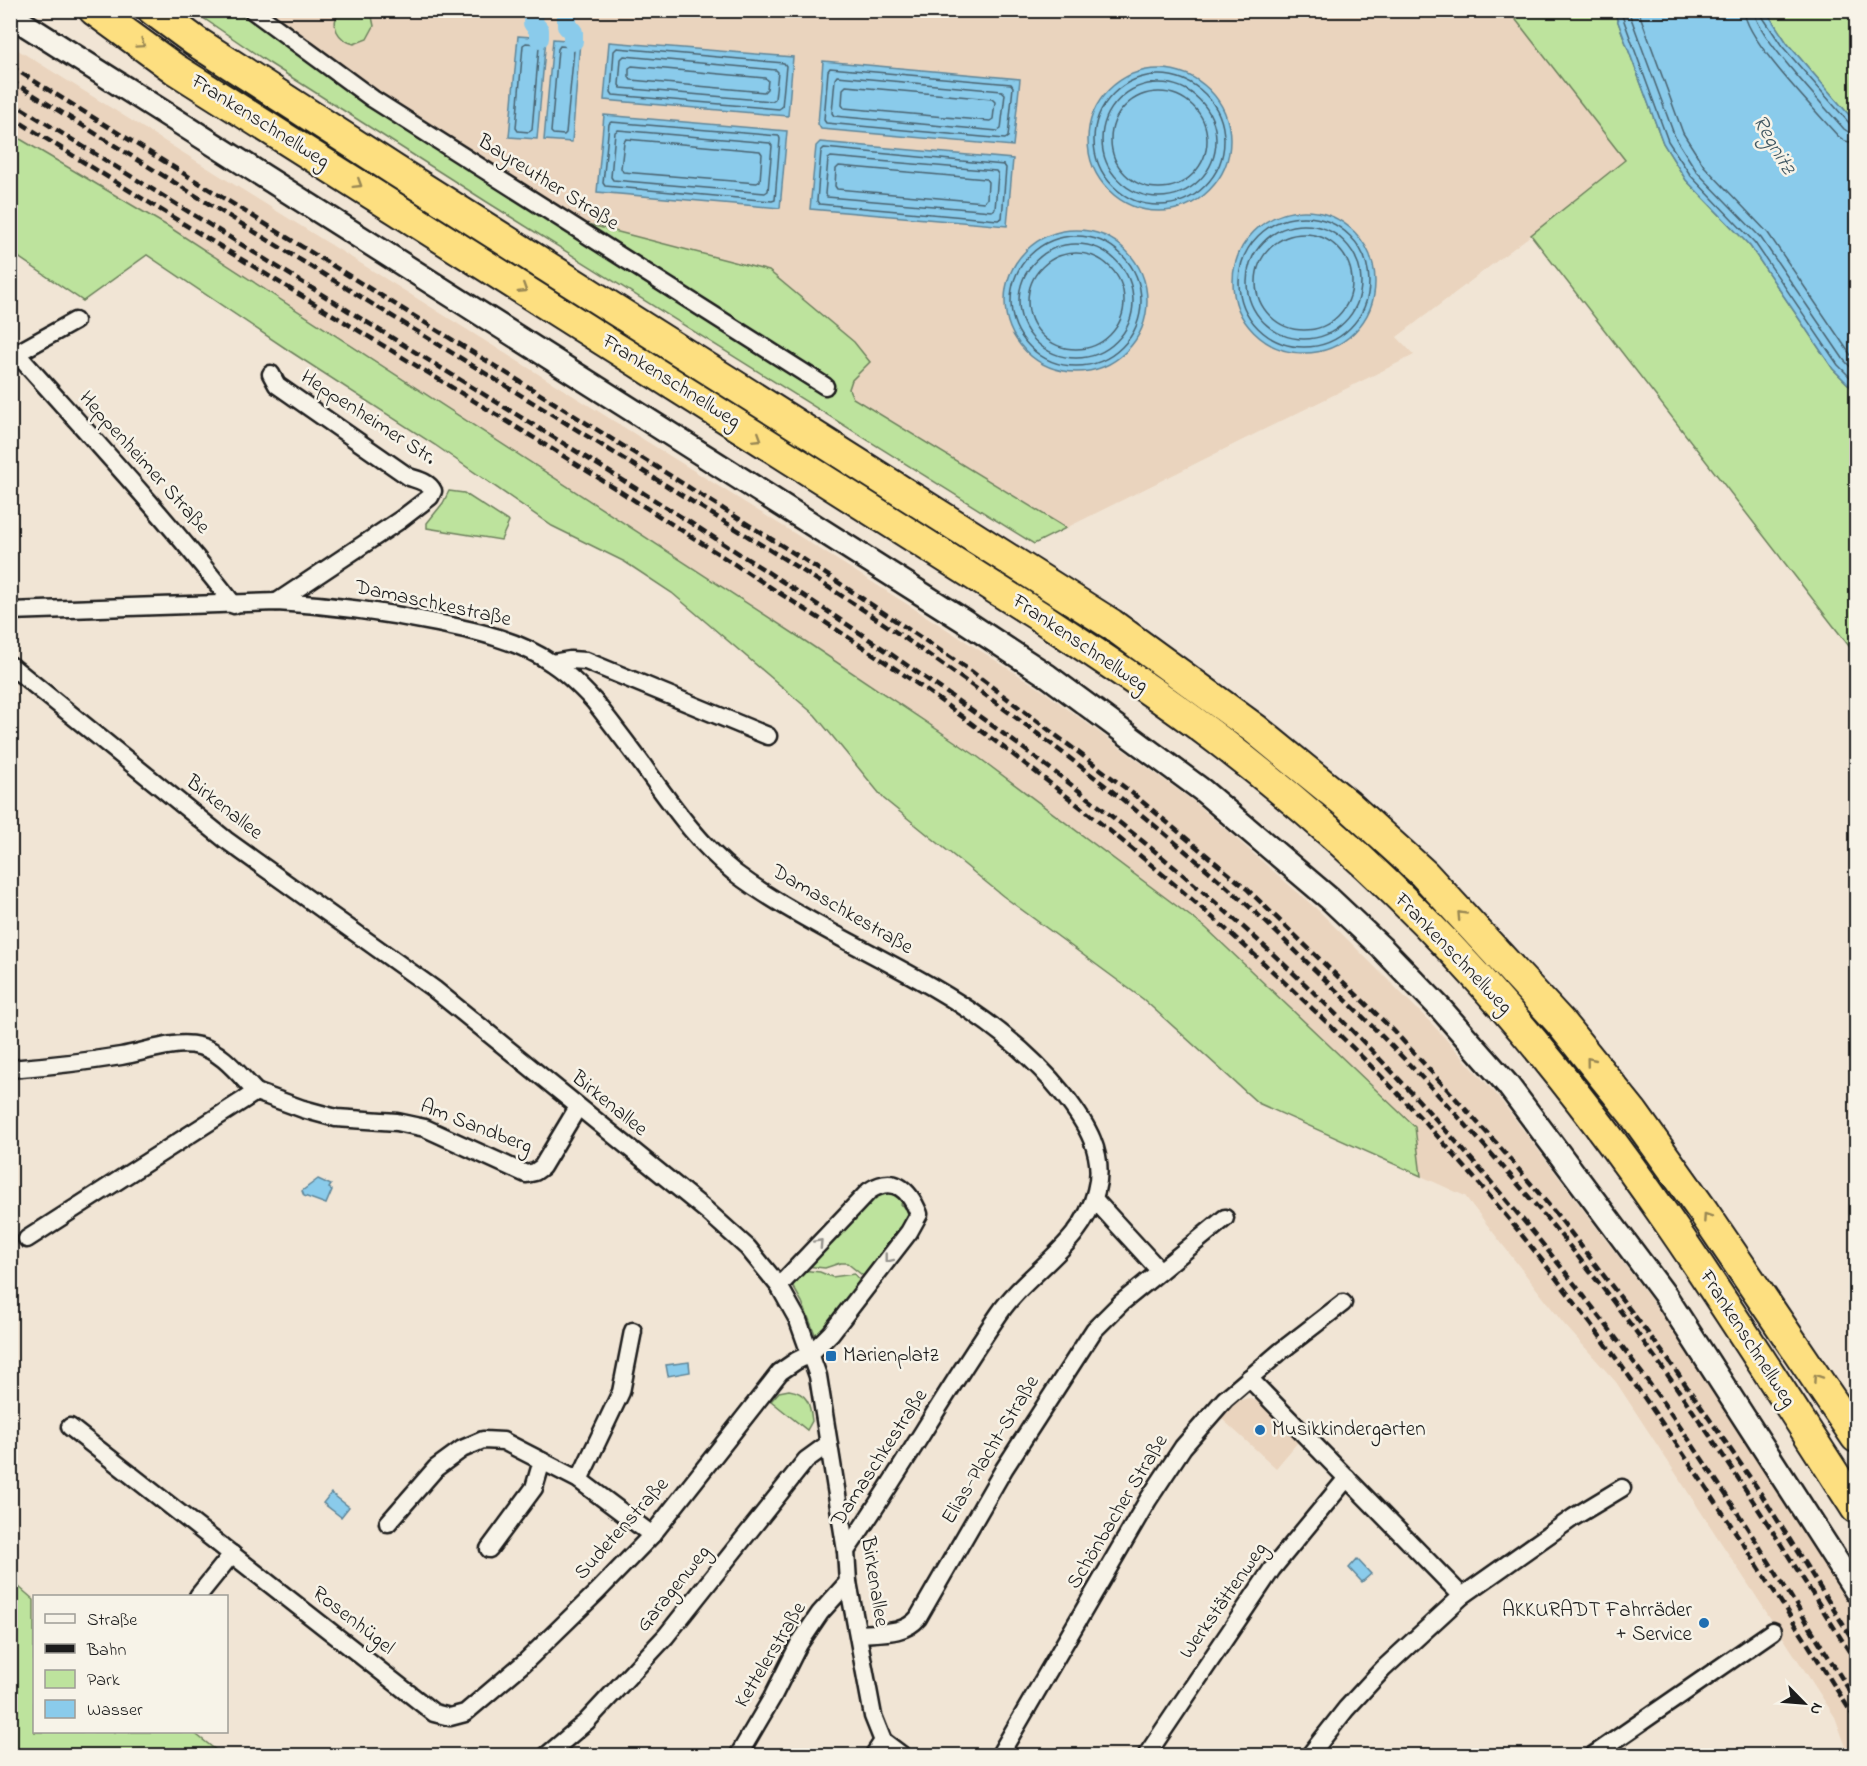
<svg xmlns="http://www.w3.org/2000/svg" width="1867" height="1766" font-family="'Indie Flower',sans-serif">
	<rect width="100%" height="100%" fill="#f1e5d5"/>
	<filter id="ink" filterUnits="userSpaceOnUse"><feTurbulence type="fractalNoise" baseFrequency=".0167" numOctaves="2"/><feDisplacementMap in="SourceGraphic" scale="12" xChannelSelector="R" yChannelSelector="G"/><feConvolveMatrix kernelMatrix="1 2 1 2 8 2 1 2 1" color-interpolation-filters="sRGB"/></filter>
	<g filter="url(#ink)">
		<g fill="#ead4be">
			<polygon points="264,11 1509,11 1625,161 1531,235 1397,337 1414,355 1066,528 853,398 849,390 852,380 870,362 568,219 380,96"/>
			<polygon points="10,45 850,568 1039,688 1193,801 1319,911 1433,1025 1496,1094 1652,1301 1735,1420 1856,1609 1856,1755 1849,1755 1835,1717 1616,1382 1563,1323 1465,1196 1421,1176 1415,1127 978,757 805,641 169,227 11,133"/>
			<polygon points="1248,1398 1259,1402 1298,1442 1276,1468 1221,1418 1235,1402"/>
		</g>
		<g fill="#bde39d" stroke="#6c805c" stroke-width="1.5">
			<polygon points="193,11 264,11 355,79 568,219 769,271 854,342 870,362 852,380 849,389 853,398 1066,528 1034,544 487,202 269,63"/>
			<path d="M 340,11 L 369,11 L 371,12 L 374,26 L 367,39 L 354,44 C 338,40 329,25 340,11 Z"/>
			<polygon points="1509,11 1614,11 1663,143 1686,180 1750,246 1833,369 1856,392 1856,655 1531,235 1625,160"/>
			<polygon points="1766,11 1856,11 1856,123 1787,43"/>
			<polygon points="10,133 169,227 805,641 978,757 1206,928 1415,1127 1421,1176 1258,1103 1143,999 1003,896 884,799 815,715 672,593 625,562 552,526 435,445 288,350 147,255 83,301 11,252"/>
			<polygon points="449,491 464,493 509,522 501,540 427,528 427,523 443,503"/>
			<polygon points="886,1192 892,1194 903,1201 901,1204 904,1208 907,1207 908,1215 905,1226 867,1279 847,1263 840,1263 825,1268 805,1266 873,1195"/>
			<polygon points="801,1270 820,1272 832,1277 854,1274 863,1284 820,1335 815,1334 802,1302 791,1283"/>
			<path d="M 789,1390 C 808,1393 810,1404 812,1421 L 807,1430 L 771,1401 L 779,1392 Z"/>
			<polygon points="11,1580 34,1600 34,1732 193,1732 222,1755 11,1755"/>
		</g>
		<g fill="#8acbeb" stroke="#5e8598" stroke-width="1.5">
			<polygon points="1614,11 1766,11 1787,43 1856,123 1856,392 1833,369 1750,246 1686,180 1663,143"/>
			<polygon points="518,36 546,38 537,139 509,137"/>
			<polygon points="553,39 580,41 572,142 544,140"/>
			<polygon points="609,42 793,57 788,116 604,100"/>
			<polygon points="823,61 1020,79 1013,146 821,129 818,124"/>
			<circle cx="1159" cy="140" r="71"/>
			<polygon points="604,115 787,131 780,208 597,192"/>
			<polygon points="820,142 1013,159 1007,226 810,209 816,146"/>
			<circle cx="1304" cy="282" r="71"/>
			<circle cx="1076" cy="301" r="71"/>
			<polygon points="318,1179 331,1185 329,1188 332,1190 326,1204 304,1196 302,1191"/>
			<polygon points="689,1362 690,1372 668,1376 666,1365"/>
			<polygon points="331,1493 349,1507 341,1517 323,1503"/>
			<polygon points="1357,1559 1371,1574 1362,1582 1349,1568"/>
		</g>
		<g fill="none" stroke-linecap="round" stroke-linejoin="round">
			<g stroke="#48626f" stroke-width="1.5">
				<polyline points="1620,10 1668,141 1691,176 1755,243 1838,365 1856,383"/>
				<polyline points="1628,10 1675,137 1697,172 1761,238 1844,360 1856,373"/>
				<polyline points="1638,10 1683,133 1704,166 1768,233 1850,354 1856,360"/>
				<path d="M 1744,10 C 1745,39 1816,111 1838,136 L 1845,141 L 1856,143"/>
				<path d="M 1754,10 C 1755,34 1826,108 1844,129 L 1850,133 L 1856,134"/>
				<polyline points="1761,10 1762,16 1782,46 1850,124 1856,126"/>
				<polygon points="526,43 537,44 539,47 532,130 529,132 518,131 516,128 523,45"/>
				<polygon points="560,46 572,47 574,50 566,133 564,135 553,134 551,132 558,49"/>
				<polygon points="617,48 784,63 786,66 782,107 779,109 613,95 611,92 614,51"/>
				<polygon points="624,56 776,70 778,72 775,99 772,101 621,88 619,85 621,59"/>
				<polygon points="632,66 765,78 768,80 767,89 764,92 631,80 629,77 629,68"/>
				<polygon points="830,68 1011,84 1013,87 1008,137 1005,139 826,123 824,120 828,71"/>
				<circle cx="1159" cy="140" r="65"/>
				<polygon points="837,76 1002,91 1005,94 1001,129 998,131 834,116 832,113 835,79"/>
				<circle cx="1159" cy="140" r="57"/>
				<polygon points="846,86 992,99 995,102 993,119 990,121 844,108 842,105 843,89"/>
				<circle cx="1159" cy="140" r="48"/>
				<polygon points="611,122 779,136 780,139 775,200 772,201 605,186 603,183 609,124"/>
				<polygon points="618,130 770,143 772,146 768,191 765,193 613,180 611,177 615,132"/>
				<polygon points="626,139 760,151 762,154 760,181 757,183 623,172 621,168 624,142"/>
				<polygon points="824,148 1004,165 1006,168 1002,218 998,220 819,204 817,201 821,151"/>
				<polygon points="831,157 996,171 998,174 995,209 992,211 827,197 825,194 828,159"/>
				<polygon points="839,166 986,179 988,182 987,199 984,202 837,189 835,186 836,169"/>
				<circle cx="1304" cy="282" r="65"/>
				<circle cx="1304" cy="282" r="57"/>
				<circle cx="1304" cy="282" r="48"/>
				<circle cx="1076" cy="301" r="65"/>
				<circle cx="1076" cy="301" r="57"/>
				<circle cx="1076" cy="301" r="48"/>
			</g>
			<polyline stroke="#5e8598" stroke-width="5" points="1855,10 1856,13"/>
			<g stroke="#8acbeb" stroke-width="20">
				<polyline points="534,10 533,23 539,30 539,38"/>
				<polyline points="567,10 567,26 573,32 573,41"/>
			</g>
			<g stroke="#1c1c1c" stroke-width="21">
				<g id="street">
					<polyline points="252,10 373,99 825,386"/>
					<path d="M 17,354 C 91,437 166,517 234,605"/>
					<polyline points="10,357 75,321"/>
					<path d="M 271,374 L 277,385 L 409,477 C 418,480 429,482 433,491 L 430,497 L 400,520 L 277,602"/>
					<path d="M 10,611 L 277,602 C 331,605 384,612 437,623 C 476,631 519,640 553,664 C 568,674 581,687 594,701 C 612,724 630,747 647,771 C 674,808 699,844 735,873 C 768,898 804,917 840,937 C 924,982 1003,1019 1064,1095 C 1086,1123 1106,1154 1096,1191 C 1083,1245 1029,1270 999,1314 C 946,1391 900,1473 846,1551"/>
					<polyline points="552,663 570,660 586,661 768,736"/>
					<polyline points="10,665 226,840 434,989 707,1211 748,1248 779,1286 798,1320 818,1376 846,1551 848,1582 873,1716 883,1741 903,1756"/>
					<path d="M 10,1069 C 48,1066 84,1062 121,1056 C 146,1052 174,1040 199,1046 C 222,1051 240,1076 256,1092"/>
					<polyline points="1094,1199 1160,1271"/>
					<polyline points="27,1239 256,1092 303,1109 336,1118 397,1122 425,1128 526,1174 535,1172 542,1167 578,1107"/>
					<polyline points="1249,1378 1462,1596"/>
					<path d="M 70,1427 L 434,1713 L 450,1717 L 465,1713 L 525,1662 L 598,1591 L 652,1535 L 780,1372 L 796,1361 L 810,1354 L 831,1333 L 909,1232 L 919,1214 C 909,1189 894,1175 869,1191 L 779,1286"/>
					<polyline points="579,1480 621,1392 633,1331"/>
					<polyline points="388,1523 436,1468 462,1449 483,1440 503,1441 579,1480 652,1535"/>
					<polyline points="489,1549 534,1488 542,1461"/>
					<polyline points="198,1596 232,1554"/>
					<path d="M 859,1634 C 879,1632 904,1635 918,1618 L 1004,1469 L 1094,1330 L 1121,1303 L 1225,1218"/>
					<polyline points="546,1756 586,1722 666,1636 806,1460 828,1444"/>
					<polyline points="738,1756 772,1698 799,1644 820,1613 848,1582"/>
					<polyline points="873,1756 883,1741"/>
					<polyline points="999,1756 1148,1500 1183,1447 1225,1399 1281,1351 1343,1303"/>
					<polyline points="1146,1756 1272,1569 1347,1478"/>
					<polyline points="1309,1756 1346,1709 1383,1669 1462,1596 1574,1517 1622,1488"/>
					<polyline points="1592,1756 1773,1631"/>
				</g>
			</g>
			<g stroke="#1c1c1c" stroke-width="27">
				<polyline id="secondary" points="10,15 963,620 1048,676 1202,790 1330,899 1382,948 1441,1009 1507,1084 1665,1295 1856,1591"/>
			</g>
			<g stroke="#1c1c1c" stroke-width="34">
				<g id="highway">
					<path d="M 94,10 L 175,69 L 1039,616 C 1101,657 1162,697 1221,742 C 1324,821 1422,912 1507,1011 C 1640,1164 1746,1338 1856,1508"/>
					<polyline points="153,10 195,41 396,171 1111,624 1255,729 1348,805 1424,874 1559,1021 1633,1113 1703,1211 1856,1437"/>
				</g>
			</g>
			<use href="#street" stroke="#f7f3e8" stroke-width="16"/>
			<use href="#secondary" stroke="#f7f3e8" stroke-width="22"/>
			<use href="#highway" stroke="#fddf80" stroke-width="30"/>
			<g stroke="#1c1c1c" stroke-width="4.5" stroke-dasharray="9 4.5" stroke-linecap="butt">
				<polyline points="10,66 524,384 800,557 971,671 1132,793 1247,889 1394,1031 1499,1146 1558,1216 1667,1358 1756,1486 1856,1645"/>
				<path d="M 10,80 C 216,210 425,335 632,464 C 719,519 808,572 893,630 C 1012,712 1128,799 1236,895 C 1264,919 1290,946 1317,972 C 1442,1092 1557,1222 1659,1363 C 1729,1460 1792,1562 1856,1662"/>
				<path d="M 10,101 C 187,211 363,320 540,429 C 836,611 1132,801 1375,1054 C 1470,1153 1557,1257 1638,1368 C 1717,1475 1786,1589 1856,1701"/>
				<path d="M 10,116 C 249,267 494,409 731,562 C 804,609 879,655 949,707 C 1093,812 1231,927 1358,1053 C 1558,1251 1707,1484 1856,1720"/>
			</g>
		</g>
		<defs><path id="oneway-chevron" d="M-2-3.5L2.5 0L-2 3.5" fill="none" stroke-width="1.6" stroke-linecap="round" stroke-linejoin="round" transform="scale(1.5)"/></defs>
		<g stroke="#988753">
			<use href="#oneway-chevron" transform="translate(141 44) rotate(35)"/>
			<use href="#oneway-chevron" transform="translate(358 184) rotate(32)"/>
			<use href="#oneway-chevron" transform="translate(523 289) rotate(32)"/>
			<use href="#oneway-chevron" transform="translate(758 438) rotate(32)"/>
			<use href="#oneway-chevron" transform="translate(1461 915) rotate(-133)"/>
			<use href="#oneway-chevron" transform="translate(1590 1061) rotate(-129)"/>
			<use href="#oneway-chevron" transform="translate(1707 1217) rotate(-124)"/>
			<use href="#oneway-chevron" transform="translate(1817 1378) rotate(-124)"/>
		</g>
		<g stroke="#94928c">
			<use href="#oneway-chevron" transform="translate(819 1243) rotate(-47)"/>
			<use href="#oneway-chevron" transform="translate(888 1259) rotate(128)"/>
		</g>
	</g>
	<g fill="#1f6fb2" stroke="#f7f3e8" stroke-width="2">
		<rect x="825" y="1350" width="12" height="12" rx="3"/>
		<circle cx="1260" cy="1430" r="6"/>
		<circle cx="1704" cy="1623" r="6"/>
	</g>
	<g text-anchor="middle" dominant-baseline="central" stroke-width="5" stroke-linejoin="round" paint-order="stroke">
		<g font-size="21" fill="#1c1c1c" stroke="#f7f3e8">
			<text transform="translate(260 122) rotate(32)">Frankenschnellweg</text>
			<text transform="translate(548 183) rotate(32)">Bayreuther Straße</text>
			<text transform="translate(671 382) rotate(32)">Frankenschnellweg</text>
			<text transform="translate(368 418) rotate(33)">Heppenheimer Str.</text>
			<text transform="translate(144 463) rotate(48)">Heppenheimer Straße</text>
			<text transform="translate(433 604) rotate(12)">Damaschkestraße</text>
			<text transform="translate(1080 644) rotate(34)">Frankenschnellweg</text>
			<text transform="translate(224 808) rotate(38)">Birkenallee</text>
			<text transform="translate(842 910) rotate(30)">Damaschkestraße</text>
			<text transform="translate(1453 954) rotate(46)">Frankenschnellweg</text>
			<text transform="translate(609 1104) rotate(39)">Birkenallee</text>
			<text transform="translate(476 1127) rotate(21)">Am Sandberg</text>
			<text transform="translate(1747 1339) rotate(57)">Frankenschnellweg</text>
			<text transform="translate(991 1450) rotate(-59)">Elias-Placht-Straße</text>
			<text transform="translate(880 1458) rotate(-57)">Damaschkestraße</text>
			<text transform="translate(1118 1512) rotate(-59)">Schönbacher Straße</text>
			<text transform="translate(622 1529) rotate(-48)">Sudetenstraße</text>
			<text transform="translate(874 1582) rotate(81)">Birkenallee</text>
			<text transform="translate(674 1589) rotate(-51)">Garagenweg</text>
			<text transform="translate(1224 1601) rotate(-55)">Werkstättenweg</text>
			<text transform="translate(353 1621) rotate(38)">Rosenhügel</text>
			<text transform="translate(771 1655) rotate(-59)">Kettelerstraße</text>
		</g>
		<g font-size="21" fill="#1c1c1c" stroke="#f7f3e8" text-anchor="start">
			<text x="843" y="1356">Marienplatz</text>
			<text x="1272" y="1430">Musikkindergarten</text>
			<text x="1692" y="1611" text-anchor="end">AKKURADT Fahrräder<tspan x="1692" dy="24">+ Service</tspan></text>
		</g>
		<g font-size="22" font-style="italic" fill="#425964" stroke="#f7f3e8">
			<text transform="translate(1773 145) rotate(60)">Regnitz</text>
		</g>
	</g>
	<rect width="1867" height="1766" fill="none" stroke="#f7f3e8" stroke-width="36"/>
	<rect x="18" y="18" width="1831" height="1730" fill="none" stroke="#1c1c1c" stroke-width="2" filter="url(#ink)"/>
	<rect x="33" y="1595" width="195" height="138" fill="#f7f3e8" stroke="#9f9d96" stroke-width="1.5"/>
	<rect x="45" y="1614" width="30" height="9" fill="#f7f3e8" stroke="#9f9d96" stroke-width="1.5"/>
	<text x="87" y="1625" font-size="18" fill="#1c1c1c">Straße</text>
	<rect x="45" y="1644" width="30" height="9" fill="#1c1c1c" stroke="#9f9d96" stroke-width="1.5"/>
	<text x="87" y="1655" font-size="18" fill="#1c1c1c">Bahn</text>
	<rect x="45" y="1670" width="30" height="18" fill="#bde39d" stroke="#9f9d96" stroke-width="1.5"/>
	<text x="87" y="1685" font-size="18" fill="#1c1c1c">Park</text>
	<rect x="45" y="1700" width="30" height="18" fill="#8acbeb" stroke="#9f9d96" stroke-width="1.5"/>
	<text x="87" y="1715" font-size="18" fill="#1c1c1c">Wasser</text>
	<g transform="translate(1804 1703) rotate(115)" stroke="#f7f3e8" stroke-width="4.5" paint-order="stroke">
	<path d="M0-4.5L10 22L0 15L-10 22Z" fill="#1c1c1c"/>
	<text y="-9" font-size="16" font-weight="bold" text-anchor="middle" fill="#1c1c1c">N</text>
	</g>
</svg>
